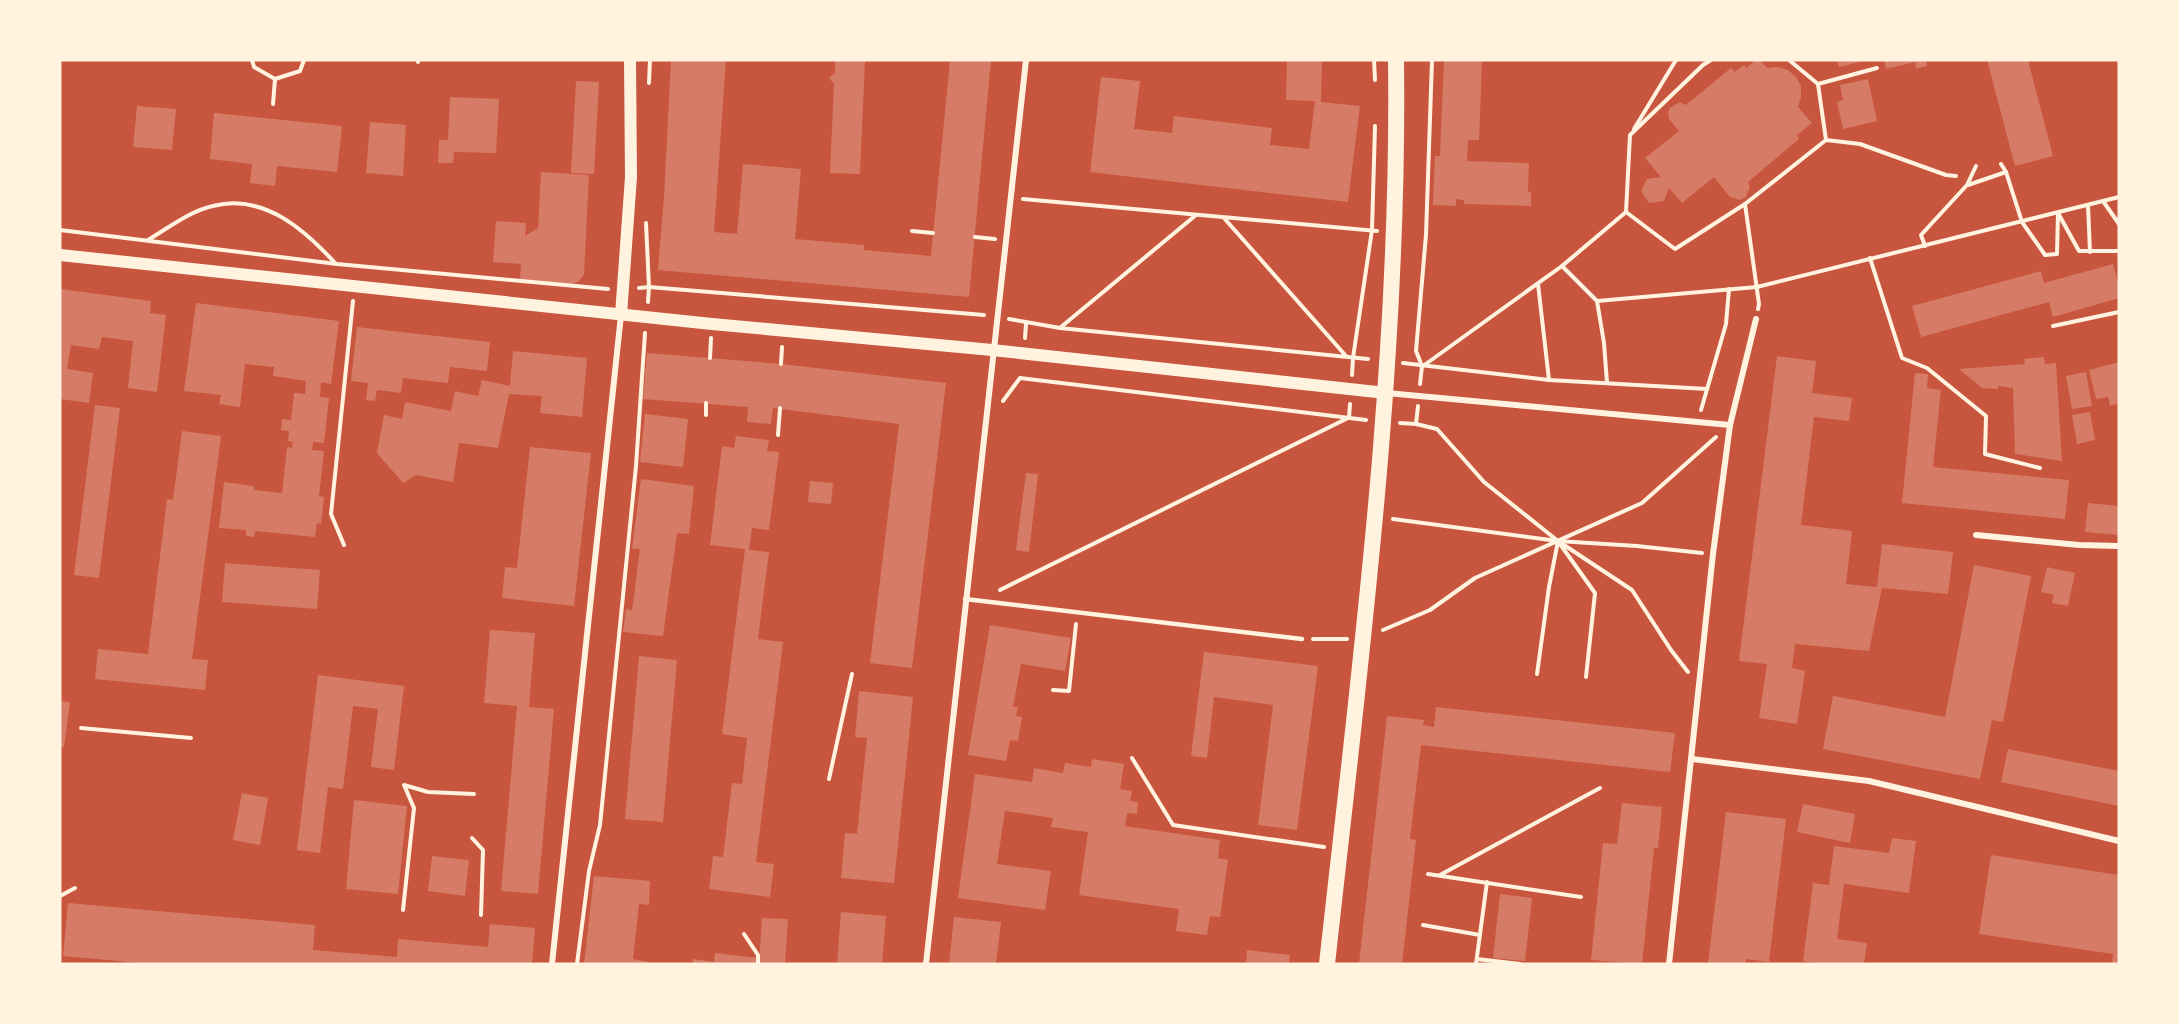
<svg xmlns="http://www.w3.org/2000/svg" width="2179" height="1024" font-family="Manrope,sans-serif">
	<rect width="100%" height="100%" fill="#c8553d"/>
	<g fill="#d67c66">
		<polygon points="671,60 726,60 714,232 737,234 743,164 801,169 795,239 864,245 864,250 931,256 950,60 991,60 969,297 658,270 664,197"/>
		<polygon points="835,60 865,60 860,174 830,173 834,84 829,78 835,73"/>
		<polygon points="1287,60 1322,60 1321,102 1360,106 1348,202 1090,172 1101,77 1140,81 1134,129 1172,133 1174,116 1272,128 1270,145 1309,149 1315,101 1286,100"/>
		<polygon points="1444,60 1482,60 1479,140 1468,140 1467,161 1529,163 1528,192 1531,192 1531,206 1464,204 1464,200 1456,199 1456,206 1433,205 1435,156 1440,156"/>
		<polygon points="1756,60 1760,60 1767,68 1778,67 1788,70 1796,77 1801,86 1801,97 1798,107 1812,123 1797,135 1799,139 1748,182 1750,187 1746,197 1740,200 1730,197 1714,177 1682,203 1669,188 1664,201 1649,203 1641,191 1647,179 1661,177 1645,158 1679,131 1669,119 1668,113 1670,108 1680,102 1686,105 1731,68 1735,72 1744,65 1746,68"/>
		<polygon points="1837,60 1863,60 1863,61 1839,67"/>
		<polygon points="1884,60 1926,60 1927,66 1916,69 1915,62 1886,69"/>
		<polygon points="1987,60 2028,60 2053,156 2015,166"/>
		<polygon points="1868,79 1877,121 1843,129 1837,102 1843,100 1840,85"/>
		<polygon points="576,81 599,82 594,174 571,173"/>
		<polygon points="450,97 499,99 496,153 454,152 453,163 438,163 439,140 448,140"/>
		<polygon points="137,106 176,109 172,150 133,147"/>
		<polygon points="214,113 342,126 337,172 277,166 275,186 250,183 252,164 210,159"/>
		<polygon points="370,122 406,125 403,176 366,173"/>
		<polygon points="541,172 589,175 584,275 579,281 573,284 520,280 521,264 493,262 496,221 526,223 525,236 538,228"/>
		<polygon points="2113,264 2119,286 2119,298 2053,317 2049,302 1921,337 1912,306 2041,271 2044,283"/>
		<polygon points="60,289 151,301 150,313 166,315 157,392 128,388 133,341 102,337 99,349 71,345 67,369 93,373 89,403 60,399"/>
		<polygon points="196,303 339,321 331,384 321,382 320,397 329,398 324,443 313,442 312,450 324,451 319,496 324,497 321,524 317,523 315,537 255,531 254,537 246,536 246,530 219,528 224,482 254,486 254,490 282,493 287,447 292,448 293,442 288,441 289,431 281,430 282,419 291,420 294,393 305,394 306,381 273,376 274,367 245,364 240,407 219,404 221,395 184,391"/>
		<polygon points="357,327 490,342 487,371 450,367 448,383 403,378 401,393 377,390 375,401 366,400 368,383 351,381"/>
		<polygon points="513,351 587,358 582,417 540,413 542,396 509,394 498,448 459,443 453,482 416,475 403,483 377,453 384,415 402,419 405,402 451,411 455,391 478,396 482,380 510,386"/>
		<polygon points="647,353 781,364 946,383 912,668 870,663 899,424 773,408 771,424 747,422 748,407 643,399"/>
		<polygon points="1777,356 1816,361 1812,393 1852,398 1849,421 1814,417 1801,525 1852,531 1846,584 1877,587 1882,544 1953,552 1948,594 1882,588 1869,651 1795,644 1792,668 1805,671 1797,724 1759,718 1767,664 1739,661"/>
		<polygon points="2044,357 2045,364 2056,363 2062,461 2015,454 2013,388 1998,386 1998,389 1982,388 1959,369 2025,364 2024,359"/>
		<polygon points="2119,362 2119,403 2110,406 2108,397 2096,399 2089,370"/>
		<polygon points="2086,372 2092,406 2072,409 2066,376"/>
		<polygon points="1915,373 1928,374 1927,388 1941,390 1933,467 2069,480 2065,519 1902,503"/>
		<polygon points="95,405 120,408 99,578 74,575"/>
		<polygon points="2090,412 2095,440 2077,444 2072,415"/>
		<polygon points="645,414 688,419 683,467 640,462"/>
		<polygon points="182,431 221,436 192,659 208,660 205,690 95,679 98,649 148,654 167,499 173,500"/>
		<polygon points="736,436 769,440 767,451 779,452 769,530 752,528 749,550 769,552 758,639 783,642 756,862 774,864 770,897 709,889 713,856 723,857 732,783 742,784 747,738 722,734 745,549 710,545 722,446 734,448"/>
		<polygon points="530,447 591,453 574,606 502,598 505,567 517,568"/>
		<polygon points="1026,473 1038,474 1029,552 1016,550"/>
		<polygon points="641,479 694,486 689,534 677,533 663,636 623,632 626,609 632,610 640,549 632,549"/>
		<polygon points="810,481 833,483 831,504 808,502"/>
		<polygon points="2088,503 2119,506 2119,535 2085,532"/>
		<polygon points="225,563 320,570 317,609 222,602"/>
		<polygon points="1974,565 2031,576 2003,722 1992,720 1980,779 1823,749 1833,696 1945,717"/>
		<polygon points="2047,567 2075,573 2068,606 2052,603 2054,595 2041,592"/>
		<polygon points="990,625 1071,638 1065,671 1021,664 1013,707 1018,707 1016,716 1022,717 1018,741 1010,740 1006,761 968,755"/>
		<polygon points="490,630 535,633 529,707 554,709 538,894 501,891 517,706 484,703"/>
		<polygon points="1204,652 1318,666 1297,830 1258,825 1273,705 1214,697 1207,758 1191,756"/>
		<polygon points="639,656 677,660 663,822 625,819"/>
		<polygon points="318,675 404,686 394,770 371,767 378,709 353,706 343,789 328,787 320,853 297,850"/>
		<polygon points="859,691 913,697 894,883 841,878 845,833 857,834 867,738 855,737"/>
		<polygon points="60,701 70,702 64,747 60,747"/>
		<polygon points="1436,707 1675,733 1670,772 1421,745 1410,839 1416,840 1402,964 1359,964 1387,716 1424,720 1423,725 1434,727"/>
		<polygon points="2008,749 2119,771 2119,806 2001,782"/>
		<polygon points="1092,759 1124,764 1120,789 1132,791 1130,801 1138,802 1137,814 1127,813 1125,826 1220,840 1218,858 1228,860 1220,917 1210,916 1207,935 1176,931 1179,909 1079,895 1088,832 1051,827 1053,818 1005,811 997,864 1051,871 1045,910 958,898 975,774 1032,782 1034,768 1063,773 1065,763 1091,767"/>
		<polygon points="242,793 268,798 260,845 233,840"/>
		<polygon points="354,800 407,806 398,894 346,889"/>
		<polygon points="1622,803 1662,807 1658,848 1654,848 1642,964 1591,960 1603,843 1617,844"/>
		<polygon points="1803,804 1855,814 1850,843 1797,832"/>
		<polygon points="1726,812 1786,819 1769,962 1746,959 1745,964 1708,964"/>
		<polygon points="1892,838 1916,841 1909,893 1844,884 1837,939 1867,943 1864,964 1824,964 1803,961 1813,883 1829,885 1834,846 1889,853"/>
		<polygon points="1991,855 2119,875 2119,964 2112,964 2113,954 1979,934"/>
		<polygon points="432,856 469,860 465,896 428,891"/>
		<polygon points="594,876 650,881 649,905 639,904 633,959 658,964 584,964"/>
		<polygon points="1500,894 1532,898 1525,961 1493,958"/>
		<polygon points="68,903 315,925 313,950 397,957 398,939 488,947 490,924 535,928 532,964 152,964 63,956"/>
		<polygon points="841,912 886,916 882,964 837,964"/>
		<polygon points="954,917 1001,922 996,964 949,964"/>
		<polygon points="762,918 788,919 785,964 759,964"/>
		<polygon points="1247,950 1290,955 1289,964 1246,964"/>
		<polygon points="715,953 758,958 758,964 692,964 693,959 714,962"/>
	</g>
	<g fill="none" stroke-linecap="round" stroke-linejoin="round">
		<g stroke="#fff3e0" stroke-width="4">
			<polyline points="252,60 254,67 275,79 300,71 304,60"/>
			<polyline points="418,60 418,62"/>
			<polyline points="1374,60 1375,80"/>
			<polyline points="1789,60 1818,84 1826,140"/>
			<polyline points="649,83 650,60"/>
			<polyline points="1818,84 1877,68"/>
			<polyline points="273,104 275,79"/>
			<polyline points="1634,129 1676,60"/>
			<polyline points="2001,164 2006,172 2022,222 2045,255 2057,254 2058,213"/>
			<polyline points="1968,185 2006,172"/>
			<polyline points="1023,199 1377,231"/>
			<polyline points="2103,201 2119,224"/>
			<polyline points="1745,204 1759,304 1758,309"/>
			<polyline points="2088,205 2090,252"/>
			<polyline points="1626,212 1675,249 1745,204 1826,140 1860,144 1946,175 1956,176"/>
			<polyline points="2058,213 2079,251 2119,251"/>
			<polyline points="1224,218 1346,356"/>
			<polyline points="646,223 649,287 648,302"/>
			<polyline points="60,230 337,264 608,289"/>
			<polyline points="912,231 933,233"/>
			<polyline points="975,237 995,239"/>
			<path d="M 148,240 C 168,228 190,211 213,206 C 264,193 305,230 336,264"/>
			<polyline points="1925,246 1921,235 1967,185 1976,166"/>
			<polyline points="1870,258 1902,358 1927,368 1986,416 1985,454 2040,468"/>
			<polyline points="1562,266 1597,301 1604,343 1607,383"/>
			<polyline points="1538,284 1549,380"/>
			<polyline points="639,288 649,287 984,315"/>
			<polyline points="1597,301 1757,287 2119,197"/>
			<polyline points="1009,319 1060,328 1368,359"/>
			<polyline points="2053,326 2119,312"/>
			<polyline points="1061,327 1196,215"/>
			<polyline points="1025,338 1026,324"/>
			<polyline points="710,358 711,338"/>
			<polyline points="1403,363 1549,380 1707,389"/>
			<polyline points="781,364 782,347"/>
			<polyline points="1423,366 1562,266 1626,212 1630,135 1703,65 1711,60"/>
			<polyline points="1352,375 1353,358 1372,230 1375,126"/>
			<polyline points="1420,384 1422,366 1416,351 1426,235 1432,60"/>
			<polyline points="1003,401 1020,378 1366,420"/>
			<polyline points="1701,410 1726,324 1729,289"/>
			<polyline points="706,415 706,403"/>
			<polyline points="1349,418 1350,404"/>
			<polyline points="1400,423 1416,424 1437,429 1484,482 1558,541 1632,590 1671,650 1688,672"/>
			<polyline points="1416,424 1418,406"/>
			<polyline points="778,435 780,408"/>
			<polyline points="1393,519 1558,541 1637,546 1702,553"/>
			<polyline points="1560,544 1595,593 1586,677"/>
			<polyline points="344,545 331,514 353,301"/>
			<polyline points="1000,590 1348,418"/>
			<polyline points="1383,630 1430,610 1475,578 1642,503 1716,437"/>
			<polyline points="1313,639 1347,639"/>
			<polyline points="1537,674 1549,587 1558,541"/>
			<polyline points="1053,690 1069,691 1076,624"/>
			<polyline points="81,728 191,738"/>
			<polyline points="1132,758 1173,825 1324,847"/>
			<polyline points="829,779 852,674"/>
			<polyline points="472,838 483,850 481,915"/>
			<polyline points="1428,874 1581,897"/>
			<polyline points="1440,875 1600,788"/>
			<polyline points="60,896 75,888"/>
			<polyline points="403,910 414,808 404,785 428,792 474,794"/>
			<polyline points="1423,925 1480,935"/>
			<polyline points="744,934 758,955 758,964"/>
			<polyline points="1477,959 1520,964"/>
			<polyline points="577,964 589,871 600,825 636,466 645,333"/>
			<polyline points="1476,964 1487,882"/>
		</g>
		<polyline stroke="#fff3e0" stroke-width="4.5" points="965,599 1302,639"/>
		<g stroke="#fff3e0" stroke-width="6">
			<polyline points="1387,393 1730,425"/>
			<polyline points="1976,535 2079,545 2119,546"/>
			<polyline points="1692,759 1869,781 2119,841"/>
			<polyline points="552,964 621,315"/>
			<polyline points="926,964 1026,60"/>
			<polyline points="1669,964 1713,554 1730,425 1756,319"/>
		</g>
		<g stroke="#fff3e0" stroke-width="12">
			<polyline points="60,255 712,324 992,350 1386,393"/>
			<polyline points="621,315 631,177 630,60"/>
		</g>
		<path stroke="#fff3e0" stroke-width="16" d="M 1327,964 C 1360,664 1400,363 1396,60"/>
	</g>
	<rect width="2179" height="1024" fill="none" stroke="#fff3e0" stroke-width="123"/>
</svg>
